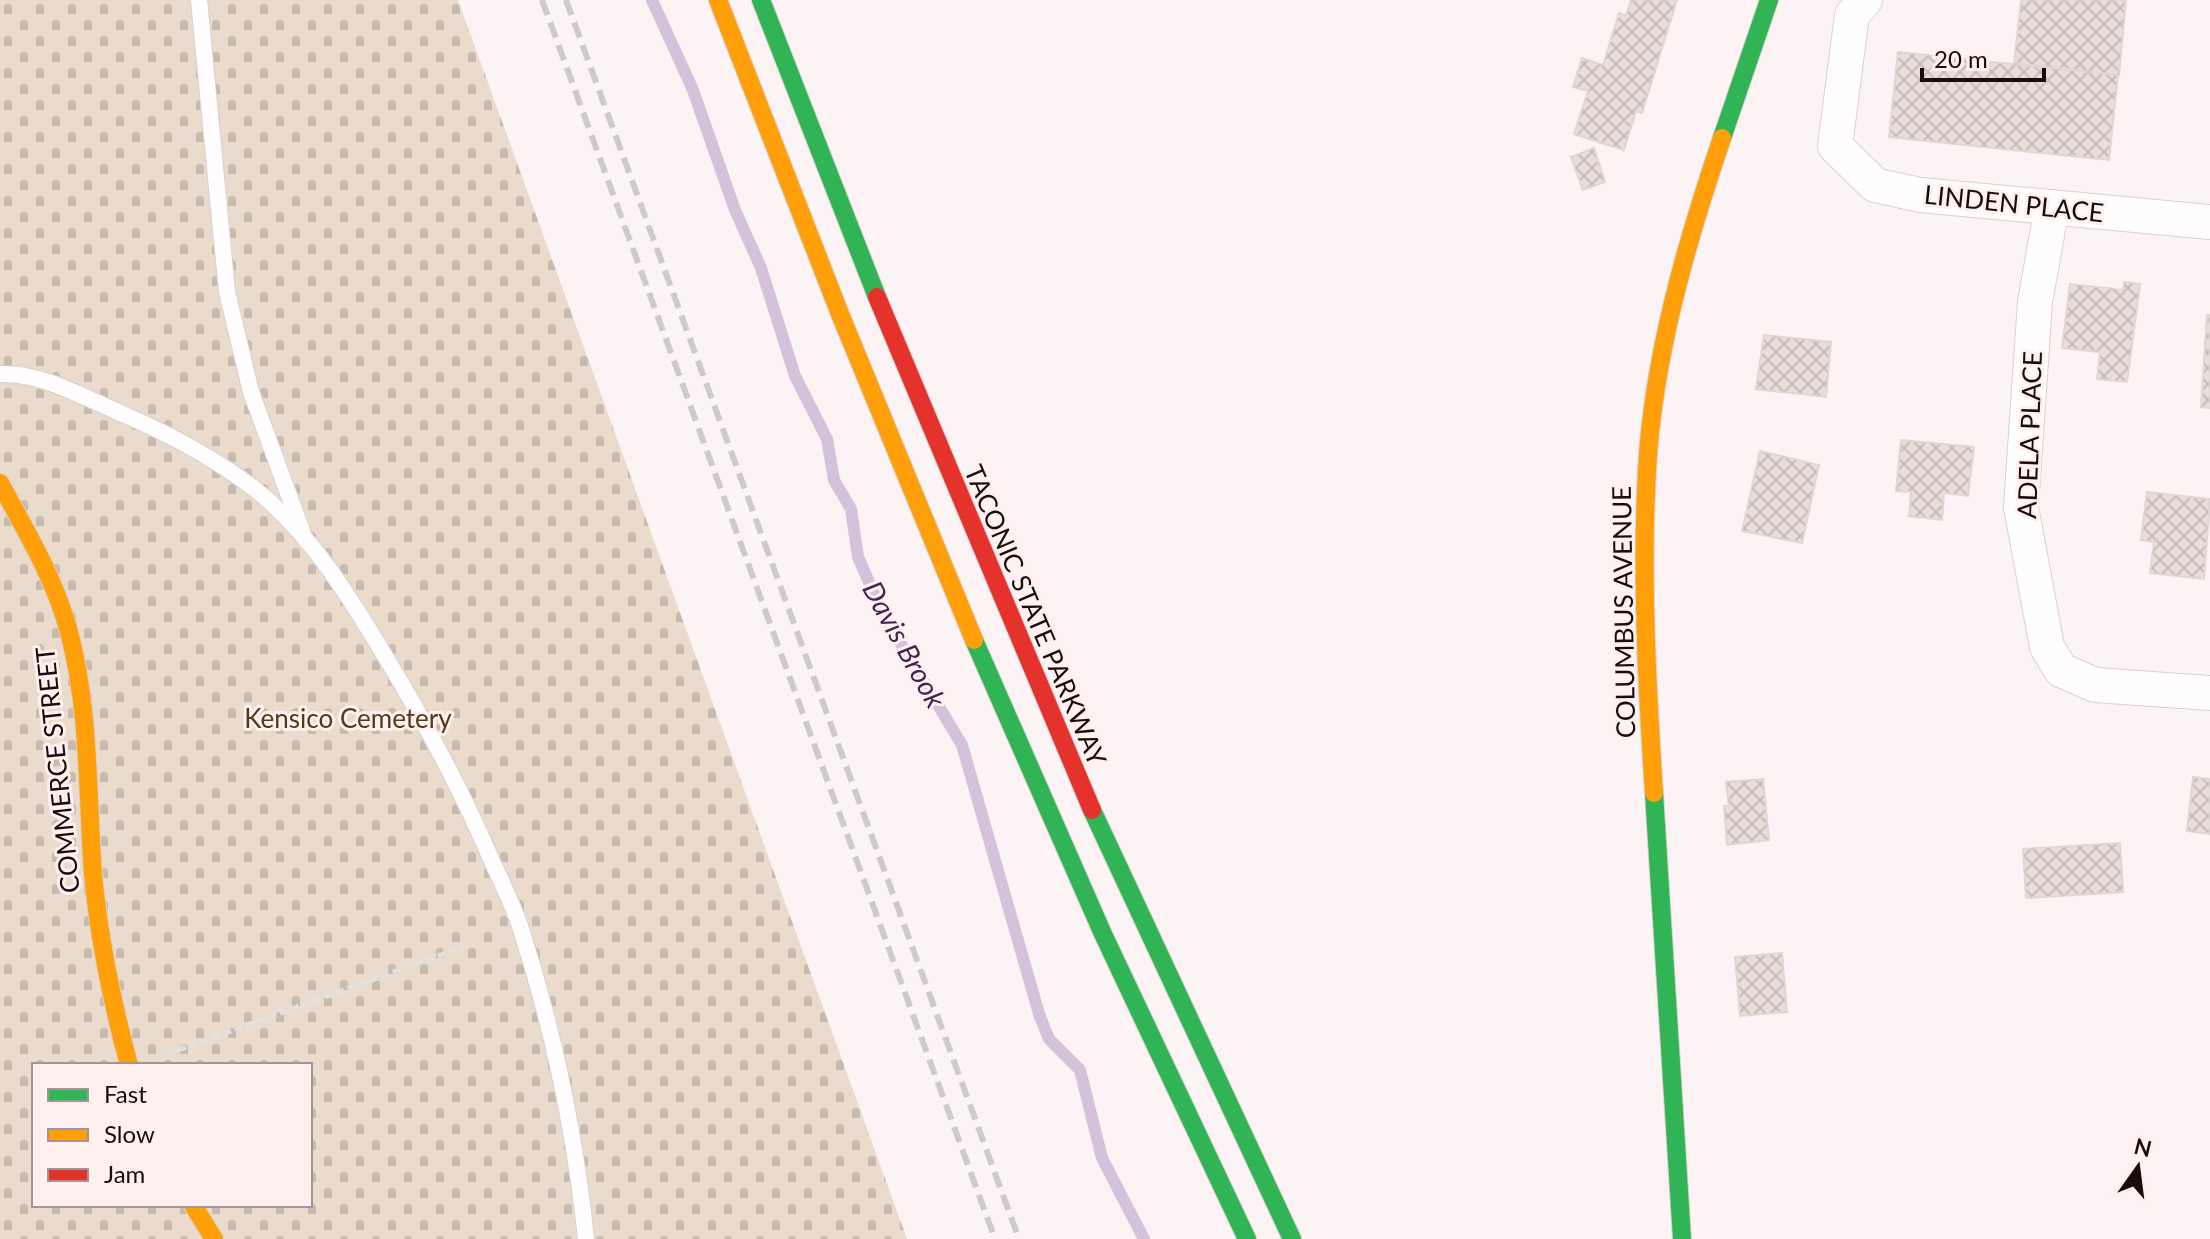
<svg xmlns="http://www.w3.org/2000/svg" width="2210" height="1239" font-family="Lato,sans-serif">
	<defs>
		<pattern id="cemetery-stones" width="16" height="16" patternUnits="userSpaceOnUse" patternTransform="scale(2)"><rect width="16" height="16" fill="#eadbcc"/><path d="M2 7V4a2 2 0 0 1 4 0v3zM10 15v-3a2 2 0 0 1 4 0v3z" fill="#c8bbae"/></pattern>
		<pattern id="building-cross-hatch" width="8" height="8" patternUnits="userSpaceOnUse" patternTransform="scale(2)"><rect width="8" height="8" fill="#e9ddd9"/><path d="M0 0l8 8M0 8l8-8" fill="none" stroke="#c7bcb9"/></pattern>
	</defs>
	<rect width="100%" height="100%" fill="#fcf4f4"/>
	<path fill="url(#cemetery-stones)" fill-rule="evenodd" d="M 0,0 L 458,0 L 907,1239 L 0,1239 ZM 34,1065 L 310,1065 L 310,1205 L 34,1205 Z"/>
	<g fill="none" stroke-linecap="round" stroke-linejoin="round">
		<polyline stroke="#d4c2db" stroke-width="12" points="652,0 693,90 735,210 761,268 795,376 827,439 834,480 851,509 858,557 882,612 962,745 1039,1014 1049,1039 1080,1070 1102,1158 1144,1239"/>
	</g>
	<g fill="url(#building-cross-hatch)" stroke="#e0d6d4" stroke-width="2">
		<polygon points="1631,0 1677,0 1642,113 1636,111 1624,150 1574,134 1588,91 1573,87 1582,58 1603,65 1619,13 1626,16"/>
		<polygon points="2021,0 2126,0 2119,75 2014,63"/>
		<polygon points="1898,52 2118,75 2109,160 1889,137"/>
		<polygon points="1594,148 1605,182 1583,190 1571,157"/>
		<polygon points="2124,282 2140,284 2127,382 2097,379 2100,352 2062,348 2070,284 2123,290"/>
		<polygon points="2207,315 2210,315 2210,408 2201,407"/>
		<polygon points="1764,335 1831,342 1826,397 1756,389"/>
		<polygon points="1901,440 1974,447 1968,496 1944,493 1942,520 1909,516 1911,492 1896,491"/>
		<polygon points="1760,451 1819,465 1802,543 1742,531"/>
		<polygon points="2147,492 2210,499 2204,579 2150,573 2154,542 2141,540"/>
		<polygon points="2193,777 2210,779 2210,834 2187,831"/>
		<polygon points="1763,779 1769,840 1727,845 1724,806 1729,806 1726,782"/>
		<polygon points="2120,843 2123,892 2026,898 2023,849"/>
		<polygon points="1782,953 1787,1012 1740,1016 1735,957"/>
	</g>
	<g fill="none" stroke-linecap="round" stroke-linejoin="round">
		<g stroke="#dad0d0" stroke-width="18">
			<g id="lane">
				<polyline points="199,0 227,292 251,392 302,531"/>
				<path d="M 0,374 C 41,372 87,399 125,415 C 171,435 216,459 256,490 C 311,534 349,596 385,656 C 425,722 461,789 491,859 C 501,881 512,903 520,926 C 553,1028 575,1133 586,1239"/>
			</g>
		</g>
		<g stroke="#dad0d0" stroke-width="36">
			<g id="street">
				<polyline points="1865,0 1852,15 1835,146 1875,185 1920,195 2210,222"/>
				<polyline points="2052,207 2035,302 2021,507 2047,647 2061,670 2095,685 2210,693"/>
			</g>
		</g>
		<g stroke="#dad0d0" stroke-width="20">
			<g id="fast">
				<polyline points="761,0 877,297"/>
				<polyline points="1722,138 1769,0"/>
				<polyline points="974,640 1103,934 1247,1239"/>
				<polyline points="1654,793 1682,1239"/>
				<polyline points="1092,810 1292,1239"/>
			</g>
		</g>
		<g stroke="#dad0d0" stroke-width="20">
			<g id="slow">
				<polyline points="718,0 840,314 974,640"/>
				<path d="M 0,483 C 26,531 55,579 69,632 C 90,711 87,793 93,874 C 99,939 112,1002 129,1065"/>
				<path d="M 1654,793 C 1647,685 1641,579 1647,470 C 1653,358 1686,244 1722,138"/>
				<polyline points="193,1205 214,1239"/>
			</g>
		</g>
		<g stroke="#dad0d0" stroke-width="20">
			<polyline id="jam" points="877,297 1092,810"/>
		</g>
		<polyline stroke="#e3e0e0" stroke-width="5" stroke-dasharray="8 4" stroke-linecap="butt" points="167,1054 474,943"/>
		<use href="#lane" stroke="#fffdfd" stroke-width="16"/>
		<use href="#street" stroke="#fffdfd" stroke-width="34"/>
		<use href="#fast" stroke="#30b455" stroke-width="18"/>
		<use href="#slow" stroke="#ff9f0a" stroke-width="18"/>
		<use href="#jam" stroke="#e5322d" stroke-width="18"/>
		<g stroke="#cccaca" stroke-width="6" stroke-dasharray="16 8" stroke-linecap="butt">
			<polyline points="542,0 995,1239"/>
			<polyline points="566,0 1019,1239"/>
		</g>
	</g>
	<g text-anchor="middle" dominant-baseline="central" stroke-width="6" stroke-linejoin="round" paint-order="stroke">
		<g font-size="26" fill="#180c0d" stroke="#fff0f0">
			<text transform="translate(2014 203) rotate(6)">LINDEN PLACE</text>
			<text transform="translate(2029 435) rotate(-88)">ADELA PLACE</text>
			<text transform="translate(1623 612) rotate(-91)">COLUMBUS AVENUE</text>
			<text transform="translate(1036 615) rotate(67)">TACONIC STATE PARKWAY</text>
			<text transform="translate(57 770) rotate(-96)">COMMERCE STREET</text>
		</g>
		<g font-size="26" fill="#553a10" stroke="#fff0f0">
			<text x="348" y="718">Kensico Cemetery</text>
		</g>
		<g font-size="28" font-style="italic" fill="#412451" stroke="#fff0f0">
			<text transform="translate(905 644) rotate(61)">Davis Brook</text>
		</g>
	</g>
	<rect x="32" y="1063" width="280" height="144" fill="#fff0f0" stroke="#a39595" stroke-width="2"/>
	<rect x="48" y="1089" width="40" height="12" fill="#30b455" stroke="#a39595" stroke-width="2"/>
	<text x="104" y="1103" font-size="24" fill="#180c0d">Fast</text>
	<rect x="48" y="1129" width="40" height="12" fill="#ff9f0a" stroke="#a39595" stroke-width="2"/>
	<text x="104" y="1143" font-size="24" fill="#180c0d">Slow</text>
	<rect x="48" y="1169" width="40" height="12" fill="#e5322d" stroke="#a39595" stroke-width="2"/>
	<text x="104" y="1183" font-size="24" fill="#180c0d">Jam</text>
	<g transform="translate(2138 1167) rotate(14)" stroke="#fff0f0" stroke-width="6" paint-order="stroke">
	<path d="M0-6L14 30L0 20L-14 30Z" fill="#180c0d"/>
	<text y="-12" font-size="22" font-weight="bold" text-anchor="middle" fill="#180c0d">N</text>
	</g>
	<path d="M1922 68v12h122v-12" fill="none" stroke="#180c0d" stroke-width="4"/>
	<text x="1934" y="68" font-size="24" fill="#180c0d" stroke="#fff0f0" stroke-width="6" paint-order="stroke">20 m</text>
</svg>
